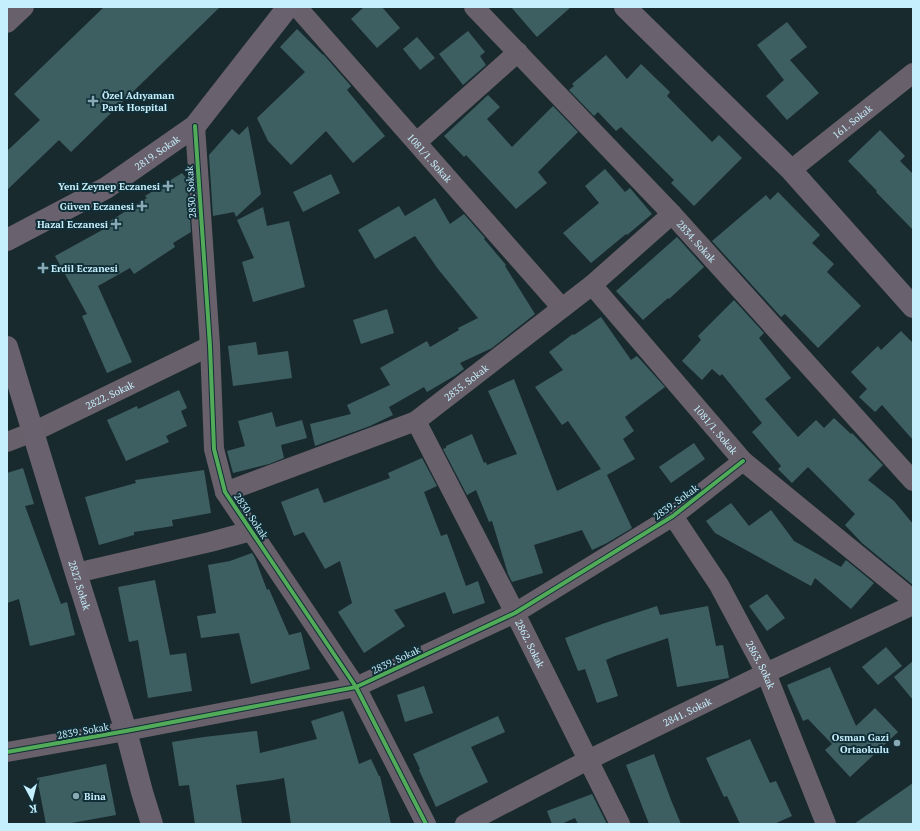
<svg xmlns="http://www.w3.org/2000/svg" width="920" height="831" font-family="'PT Serif',serif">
	<rect width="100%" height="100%" fill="#192a2f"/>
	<g fill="#3e5f62">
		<polygon points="104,7 220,7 71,152 59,140 7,190 7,151 40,120 14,94"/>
		<polygon points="364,7 382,7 400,28 377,48 351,19"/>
		<polygon points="511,7 571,7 537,37"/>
		<polygon points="787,22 807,47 790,60 819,93 787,120 766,96 784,80 757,45"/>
		<polygon points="297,29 323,55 323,54 351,86 347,90 385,136 353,163 326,131 291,165 268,141 257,118 305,72 280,47"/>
		<polygon points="468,31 485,52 480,56 486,65 463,85 439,54"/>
		<polygon points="417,37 435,58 420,70 403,49"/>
		<polygon points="606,55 627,79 641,64 670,92 667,96 712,142 719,135 742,158 694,206 671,183 674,180 621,127 616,131 598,112 594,116 569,90 574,86 572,84"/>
		<polygon points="488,95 500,107 487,119 512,147 553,106 578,132 538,172 547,183 516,209 466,155 464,157 444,136"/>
		<polygon points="248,126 261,194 236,217 234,212 213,216 209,155 232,129 239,135"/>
		<polygon points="880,130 905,156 900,161 913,174 913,230 876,192 877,191 848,161"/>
		<polygon points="605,169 625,192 630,188 652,214 627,235 626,234 591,263 563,233 599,203 585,186"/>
		<polygon points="182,173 187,179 191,232 173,243 175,247 134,274 130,268 98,286 132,362 107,373 82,316 87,314 55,256 104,229 102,226 147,198 145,196"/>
		<polygon points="331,174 340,193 303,212 293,192"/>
		<polygon points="778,192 820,235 812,243 834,264 827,272 861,306 818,348 785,314 781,317 712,241 766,195 770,200"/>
		<polygon points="435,198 450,224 464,214 485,238 484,239 506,265 505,266 535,314 492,348 460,363 464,369 456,375 427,392 424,387 389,407 393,415 370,426 315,446 310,424 351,414 347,405 390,385 380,368 427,341 430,347 459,330 458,328 478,318 438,269 415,236 375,259 358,230 399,206 405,216"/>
		<polygon points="263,207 267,226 289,221 305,287 253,302 242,262 254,258 237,220"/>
		<polygon points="677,237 704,267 669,299 668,298 643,320 616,291"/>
		<polygon points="734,300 764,333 759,338 791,378 765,399 798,437 816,420 824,428 834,418 851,434 852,433 883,465 868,480 894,501 913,524 913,585 862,543 845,525 855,514 808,467 792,483 778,469 781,466 752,432 762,423 722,374 720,376 712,369 702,380 682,361 701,340 698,336"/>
		<polygon points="387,309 394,333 361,344 353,320"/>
		<polygon points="601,317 631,360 637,356 665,387 625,417 634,431 623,439 635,459 607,475 632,528 607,543 592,550 582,530 534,545 543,573 512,582 508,574 492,521 489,522 476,490 467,495 443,449 446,448 446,446 472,434 484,463 486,462 487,465 517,454 488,391 514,379 557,491 601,469 568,421 562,425 535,387 563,370 549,352 573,334 574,335"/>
		<polygon points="901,331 913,343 913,440 882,405 875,412 859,397 867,389 851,372 878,346 881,350"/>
		<polygon points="256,342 258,355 288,351 292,378 233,386 228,346"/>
		<polygon points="179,390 187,408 181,411 187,426 166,436 169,442 126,461 107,420 137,406 138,409"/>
		<polygon points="272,412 276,427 302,420 307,438 281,445 284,458 269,464 233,473 227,451 245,446 238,421"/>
		<polygon points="694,443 705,459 671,483 659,467"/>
		<polygon points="422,458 437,486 424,492 441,536 447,534 466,586 478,581 485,603 453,614 445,592 394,610 405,626 364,653 338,612 352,603 340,561 325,569 304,532 294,536 281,502 318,488 324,503 390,478 388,473"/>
		<polygon points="23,468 34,504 25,506 61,604 67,602 75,635 30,646 19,599 7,603 7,473"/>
		<polygon points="204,470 211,513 172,520 173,526 134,532 134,535 99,545 85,497 136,483 135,480"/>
		<polygon points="731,503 749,526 771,510 794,541 841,567 846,560 874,583 851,609 815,578 811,586 715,533 706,521"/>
		<polygon points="252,553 255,558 267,590 269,589 289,635 301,632 310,669 251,684 239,633 201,638 197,616 216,613 208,565 230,561"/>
		<polygon points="155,580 170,655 186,653 192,691 148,698 138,640 129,642 118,587"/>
		<polygon points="767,594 785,618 767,631 749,606"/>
		<polygon points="657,606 660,615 708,606 716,646 723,645 729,678 677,687 668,638 615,656 606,660 618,696 597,703 585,669 578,671 565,638 605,623"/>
		<polygon points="886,647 902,666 878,685 862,667"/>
		<polygon points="913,661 913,700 894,677"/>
		<polygon points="830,667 856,726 875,708 898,732 850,777 825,750 832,744 808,719 803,721 787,685"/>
		<polygon points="424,686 433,713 405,722 397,695"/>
		<polygon points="343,711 359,764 371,759 379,776 380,776 391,824 291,824 284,778 274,780 236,785 242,824 195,824 189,785 179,786 172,742 204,737 257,731 260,753 317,739 311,721"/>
		<polygon points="498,716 505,732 471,747 488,782 436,807 419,770 420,769 413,754"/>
		<polygon points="750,739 770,783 776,781 792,816 774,824 740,824 727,796 724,797 706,758"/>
		<polygon points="654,754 671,800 681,824 649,824 626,765"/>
		<polygon points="106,764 116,815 66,824 46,824 37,778"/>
		<polygon points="913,783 913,824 854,824"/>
		<polygon points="592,794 607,824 578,824 575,818 561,824 552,824 547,811"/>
	</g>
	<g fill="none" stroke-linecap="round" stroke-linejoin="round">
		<g stroke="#68606a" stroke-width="20">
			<path id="s1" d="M 297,7 L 562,308"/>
			<path id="s2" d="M 474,7 L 672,214 L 913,481"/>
			<polyline points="7,23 24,7"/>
			<polyline points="195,126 210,346 214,449 225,492 356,687 426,824"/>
			<polyline points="417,142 518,52"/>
			<path id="s3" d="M 791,170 L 913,73"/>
			<path id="s4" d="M 592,285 L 743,461 L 913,600"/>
			<path id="s5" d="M 416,421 L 515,613 L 620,824"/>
			<path id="s6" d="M 7,442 L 33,432 L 210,346"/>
			<path id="s7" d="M 225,492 L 416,421 L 592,285 L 672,214"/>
			<path id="s8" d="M 673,516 L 719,585 L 766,673 L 826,824"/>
			<polyline points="76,573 210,542 251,531"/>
			<polyline points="7,752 126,731 356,687 515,613 673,516 743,461"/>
			<path id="s9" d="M 465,824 L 588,760 L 766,673 L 913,605"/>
		</g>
		<g stroke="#69616d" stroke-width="22">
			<polyline points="625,7 791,170 913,307"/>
			<path id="s10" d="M 7,240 L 106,188 L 195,126 L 288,7"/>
			<path id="s11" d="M 7,347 L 76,573 L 126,731 L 142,792 L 152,824"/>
		</g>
		<g stroke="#112e37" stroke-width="6">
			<g id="cycleway">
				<polyline points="195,126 210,346 214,449 225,492 356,687 426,824"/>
				<polyline points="7,752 126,731 356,687 515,613 673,516 743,461"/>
			</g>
		</g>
		<use href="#cycleway" stroke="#51ab58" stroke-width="4"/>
	</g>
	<g fill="#89aab4" stroke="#112e37" stroke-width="1.5">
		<path d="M91 95h4v4h4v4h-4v4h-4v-4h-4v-4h4z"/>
		<path d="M166 180h4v4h4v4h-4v4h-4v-4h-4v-4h4z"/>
		<path d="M140 200h4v4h4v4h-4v4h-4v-4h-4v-4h4z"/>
		<path d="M114 218h4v4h4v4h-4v4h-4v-4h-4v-4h4z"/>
		<path d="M41 262h4v4h4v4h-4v4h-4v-4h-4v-4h4z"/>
		<circle cx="897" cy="743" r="4"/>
		<circle cx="76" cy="796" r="4"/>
	</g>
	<g text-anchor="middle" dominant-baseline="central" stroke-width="4" stroke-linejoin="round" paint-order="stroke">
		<g font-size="10" font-weight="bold" fill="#c5effc" stroke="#112e37" text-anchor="end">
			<text x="102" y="95" text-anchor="start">Özel Adıyaman<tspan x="102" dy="12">Park Hospital</tspan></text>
			<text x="160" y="186">Yeni Zeynep Eczanesi</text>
			<text x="134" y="206">Güven Eczanesi</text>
			<text x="108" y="224">Hazal Eczanesi</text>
			<text x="51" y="268" text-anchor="start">Erdil Eczanesi</text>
			<text x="889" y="737">Osman Gazi<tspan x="889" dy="12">Ortaokulu</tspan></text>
			<text x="84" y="796" text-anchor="start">Bina</text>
		</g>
		<g font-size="10" fill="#c5effc" stroke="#112e37">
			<text stroke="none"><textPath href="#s3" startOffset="78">161. Sokak</textPath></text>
			<text stroke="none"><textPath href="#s10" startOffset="174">2819. Sokak</textPath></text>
			<text stroke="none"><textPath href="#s1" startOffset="201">1081/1. Sokak</textPath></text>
			<text transform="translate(191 192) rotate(-94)">2830. Sokak</text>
			<text stroke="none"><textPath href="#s2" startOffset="323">2834. Sokak</textPath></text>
			<text stroke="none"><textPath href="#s7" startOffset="267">2835. Sokak</textPath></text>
			<text stroke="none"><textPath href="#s6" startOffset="113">2822. Sokak</textPath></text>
			<text stroke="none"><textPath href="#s4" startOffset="190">1081/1. Sokak</textPath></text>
			<text transform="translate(676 502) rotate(-36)">2839. Sokak</text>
			<text transform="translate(251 516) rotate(56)">2830. Sokak</text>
			<text stroke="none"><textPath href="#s11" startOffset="249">2827. Sokak</textPath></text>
			<text stroke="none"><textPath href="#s5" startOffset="250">2862. Sokak</textPath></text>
			<text transform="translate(396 660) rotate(-25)">2839. Sokak</text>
			<text stroke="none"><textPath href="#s8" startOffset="173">2863. Sokak</textPath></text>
			<text stroke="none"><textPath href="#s9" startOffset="249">2841. Sokak</textPath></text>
			<text transform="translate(83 731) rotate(-10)">2839. Sokak</text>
		</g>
	</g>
	<rect width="920" height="831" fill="none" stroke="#c5effc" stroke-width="16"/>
	<g transform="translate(32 799) rotate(173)" stroke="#112e37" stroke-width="3" paint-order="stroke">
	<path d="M0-3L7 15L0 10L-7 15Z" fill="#c5effc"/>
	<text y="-6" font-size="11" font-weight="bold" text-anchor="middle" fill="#c5effc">K</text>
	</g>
</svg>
